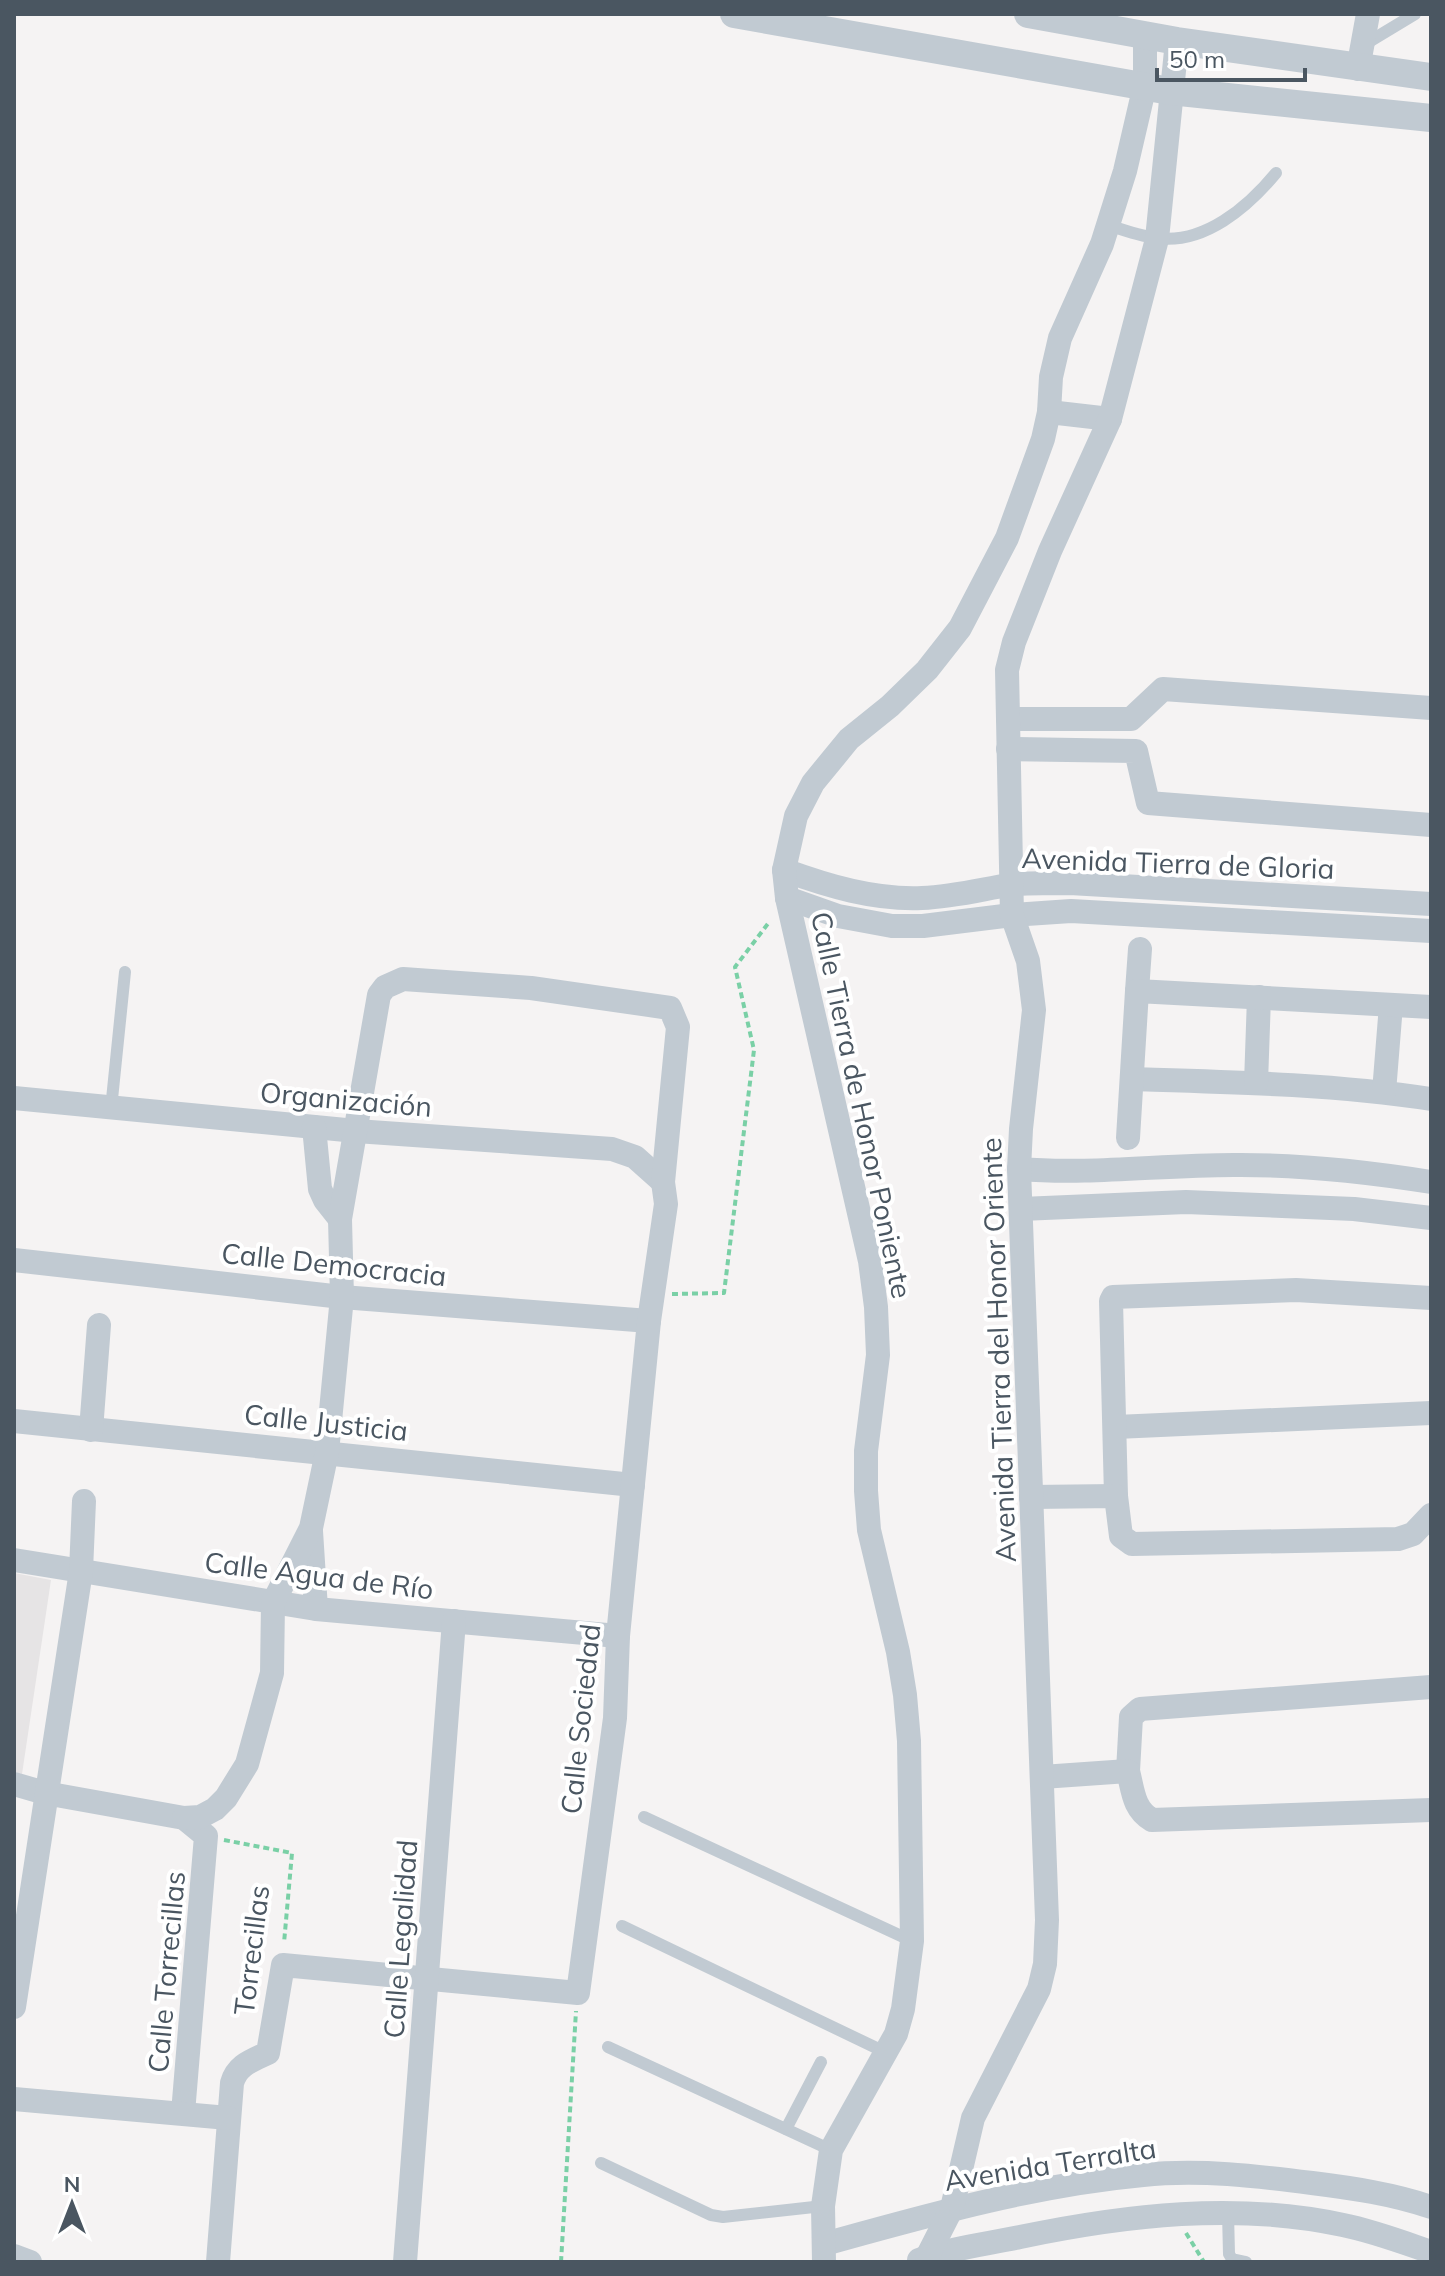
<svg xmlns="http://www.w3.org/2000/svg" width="1445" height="2276" font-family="Mulish,sans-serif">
	<rect width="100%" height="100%" fill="#f5f3f3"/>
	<polygon fill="#e6e4e5" points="14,1573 51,1580 22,1774 14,1772"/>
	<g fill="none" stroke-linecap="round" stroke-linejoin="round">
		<g stroke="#7ad0a6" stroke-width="4" stroke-dasharray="6 4" stroke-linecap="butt">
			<polyline points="672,1294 724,1293 754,1050 735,967 770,921"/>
			<polyline points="224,1840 292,1853 284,1943"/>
			<polyline points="1186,2233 1204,2262"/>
			<polyline points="561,2262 576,2011"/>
		</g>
		<g stroke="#c1cad2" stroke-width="12">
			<polyline points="1362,46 1415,14"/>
			<path d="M 1108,225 C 1123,230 1140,236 1156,238 C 1204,245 1248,207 1276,173"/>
			<polyline points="111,1109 125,972"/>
			<polyline points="644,1817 912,1941"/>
			<polyline points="622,1926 887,2053"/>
			<polyline points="608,2047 831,2150"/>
			<polyline points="786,2129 821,2062"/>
			<polyline points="601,2163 711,2215 723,2217 823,2206"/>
			<polyline points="1228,2213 1229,2254 1232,2259 1246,2262"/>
		</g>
		<g stroke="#c1cad2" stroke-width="24">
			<polyline points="1358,69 1368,14"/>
			<polyline points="1049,412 1110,419"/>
			<polyline points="1008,719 1131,719 1163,689 1431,708"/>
			<polyline points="1008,749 1136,751 1148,803 1431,825"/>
			<path d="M 784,870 C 828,886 874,900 922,898 C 952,897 979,890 1008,885 C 1028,882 1050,884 1070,883 L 1431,904"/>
			<polyline points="787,898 838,916 892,926 923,926 1012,915 1071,911 1431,931"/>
			<polyline points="1137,991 1140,949"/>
			<path d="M 1132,1079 C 1231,1082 1332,1084 1431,1099"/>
			<polyline points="1256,1083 1259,997"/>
			<polyline points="1384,1092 1391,1005"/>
			<polyline points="14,1098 356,1131 612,1149 635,1157 663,1182"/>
			<polyline points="314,1127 320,1189 325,1200 340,1219"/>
			<polyline points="1128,1138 1137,991 1431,1007"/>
			<path d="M 1019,1169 C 1094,1175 1167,1164 1241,1165 C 1305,1165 1368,1172 1431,1182"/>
			<polyline points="1021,1209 1186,1202 1354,1209 1431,1218"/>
			<polyline points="14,1260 342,1297 649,1321"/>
			<polyline points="14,1421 633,1485"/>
			<polyline points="1116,1427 1431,1413"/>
			<polyline points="91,1430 99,1325"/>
			<polyline points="1116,1496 1111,1301 1113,1297 1296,1290 1431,1298"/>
			<polyline points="1031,1497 1116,1496 1121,1536 1132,1544 1398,1539 1413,1534 1431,1515"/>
			<polyline points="311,1531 316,1609"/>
			<polyline points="14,1560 316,1609 618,1636"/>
			<polyline points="1128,1771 1131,1717 1140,1709 1431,1687"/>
			<path d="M 1042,1777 L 1128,1771 C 1133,1790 1133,1809 1152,1820 L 1431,1810"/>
			<polyline points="14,1784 45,1793 184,1818 206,1836 183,2113"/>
			<path d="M 184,1818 L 200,1817 L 215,1809 L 226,1798 L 247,1764 L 272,1673 L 273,1603 L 311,1528 L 327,1452 L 342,1297 L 340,1219 L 379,995 L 385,987 L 403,979 L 531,988 L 670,1008 L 678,1027 L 663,1182 L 666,1204 L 649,1321 L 618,1636 L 615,1718 L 578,1993 L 283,1965 L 268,2053 C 251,2061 237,2065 232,2083 L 218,2262"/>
			<polyline points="14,2007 81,1571 84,1501"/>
			<polyline points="14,2099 228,2118"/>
			<path d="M 824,2244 C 929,2215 1034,2185 1143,2175 C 1199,2169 1257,2176 1312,2183 C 1352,2188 1393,2194 1431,2207"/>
			<polyline points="14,2256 30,2262"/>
			<path d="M 919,2260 C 951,2248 987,2244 1020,2237 C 1126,2215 1236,2202 1343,2225 C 1373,2231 1402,2242 1431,2252"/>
			<polyline points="405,2262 454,1621"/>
			<polyline points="824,2262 823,2206 831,2150 896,2034 903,2009 912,1941 909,1741 905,1695 898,1652 869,1530 866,1491 866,1451 878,1355 876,1307 870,1261 787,898 784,870 796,816 813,783 849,739 890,706 927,670 960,628 1007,538 1043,439 1049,412 1051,377 1060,338 1102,244 1125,171 1145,85 1145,35"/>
			<polyline points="928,2262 927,2257 952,2208 973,2118 1039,1989 1045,1964 1047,1920 1019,1169 1021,1129 1034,1010 1028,961 1012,915 1007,670 1014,642 1050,551 1110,419 1157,239 1177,41"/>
		</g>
		<g stroke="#c1cad2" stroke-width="28">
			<polyline points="734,14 1170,91 1431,118"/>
			<polyline points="1028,14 1177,41 1431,77"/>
		</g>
	</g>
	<g text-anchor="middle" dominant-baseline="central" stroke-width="8" stroke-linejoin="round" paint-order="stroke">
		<g font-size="28" fill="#4a5661" stroke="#fff">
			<text transform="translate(1178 863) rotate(2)">Avenida Tierra de Gloria</text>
			<text transform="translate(346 1099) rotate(5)">Organización</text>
			<text transform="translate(862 1105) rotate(78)">Calle Tierra de Honor Poniente</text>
			<text transform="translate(334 1264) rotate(6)">Calle Democracia</text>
			<text transform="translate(998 1350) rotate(-92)">Avenida Tierra del Honor Oriente</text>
			<text transform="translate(326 1422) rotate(6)">Calle Justicia</text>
			<text transform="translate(319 1575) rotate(7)">Calle Agua de Río</text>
			<text transform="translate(580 1719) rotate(-84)">Calle Sociedad</text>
			<text transform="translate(400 1939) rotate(-86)">Calle Legalidad</text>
			<text transform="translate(251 1950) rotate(-83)">Torrecillas</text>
			<text transform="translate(166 1972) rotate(-85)">Calle Torrecillas</text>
			<text transform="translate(1050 2164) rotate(-9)">Avenida Terralta</text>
		</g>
	</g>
	<rect width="1445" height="2276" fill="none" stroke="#4a5661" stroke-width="32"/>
	<g transform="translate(72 2204)" stroke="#ffffff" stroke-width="6" paint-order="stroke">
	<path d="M0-6L14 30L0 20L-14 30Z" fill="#4a5661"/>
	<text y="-12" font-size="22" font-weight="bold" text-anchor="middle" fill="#4a5661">N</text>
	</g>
	<path d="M1157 68v12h148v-12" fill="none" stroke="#4a5661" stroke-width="4"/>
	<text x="1169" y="68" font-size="24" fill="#4a5661" stroke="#ffffff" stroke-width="6" paint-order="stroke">50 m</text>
</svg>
